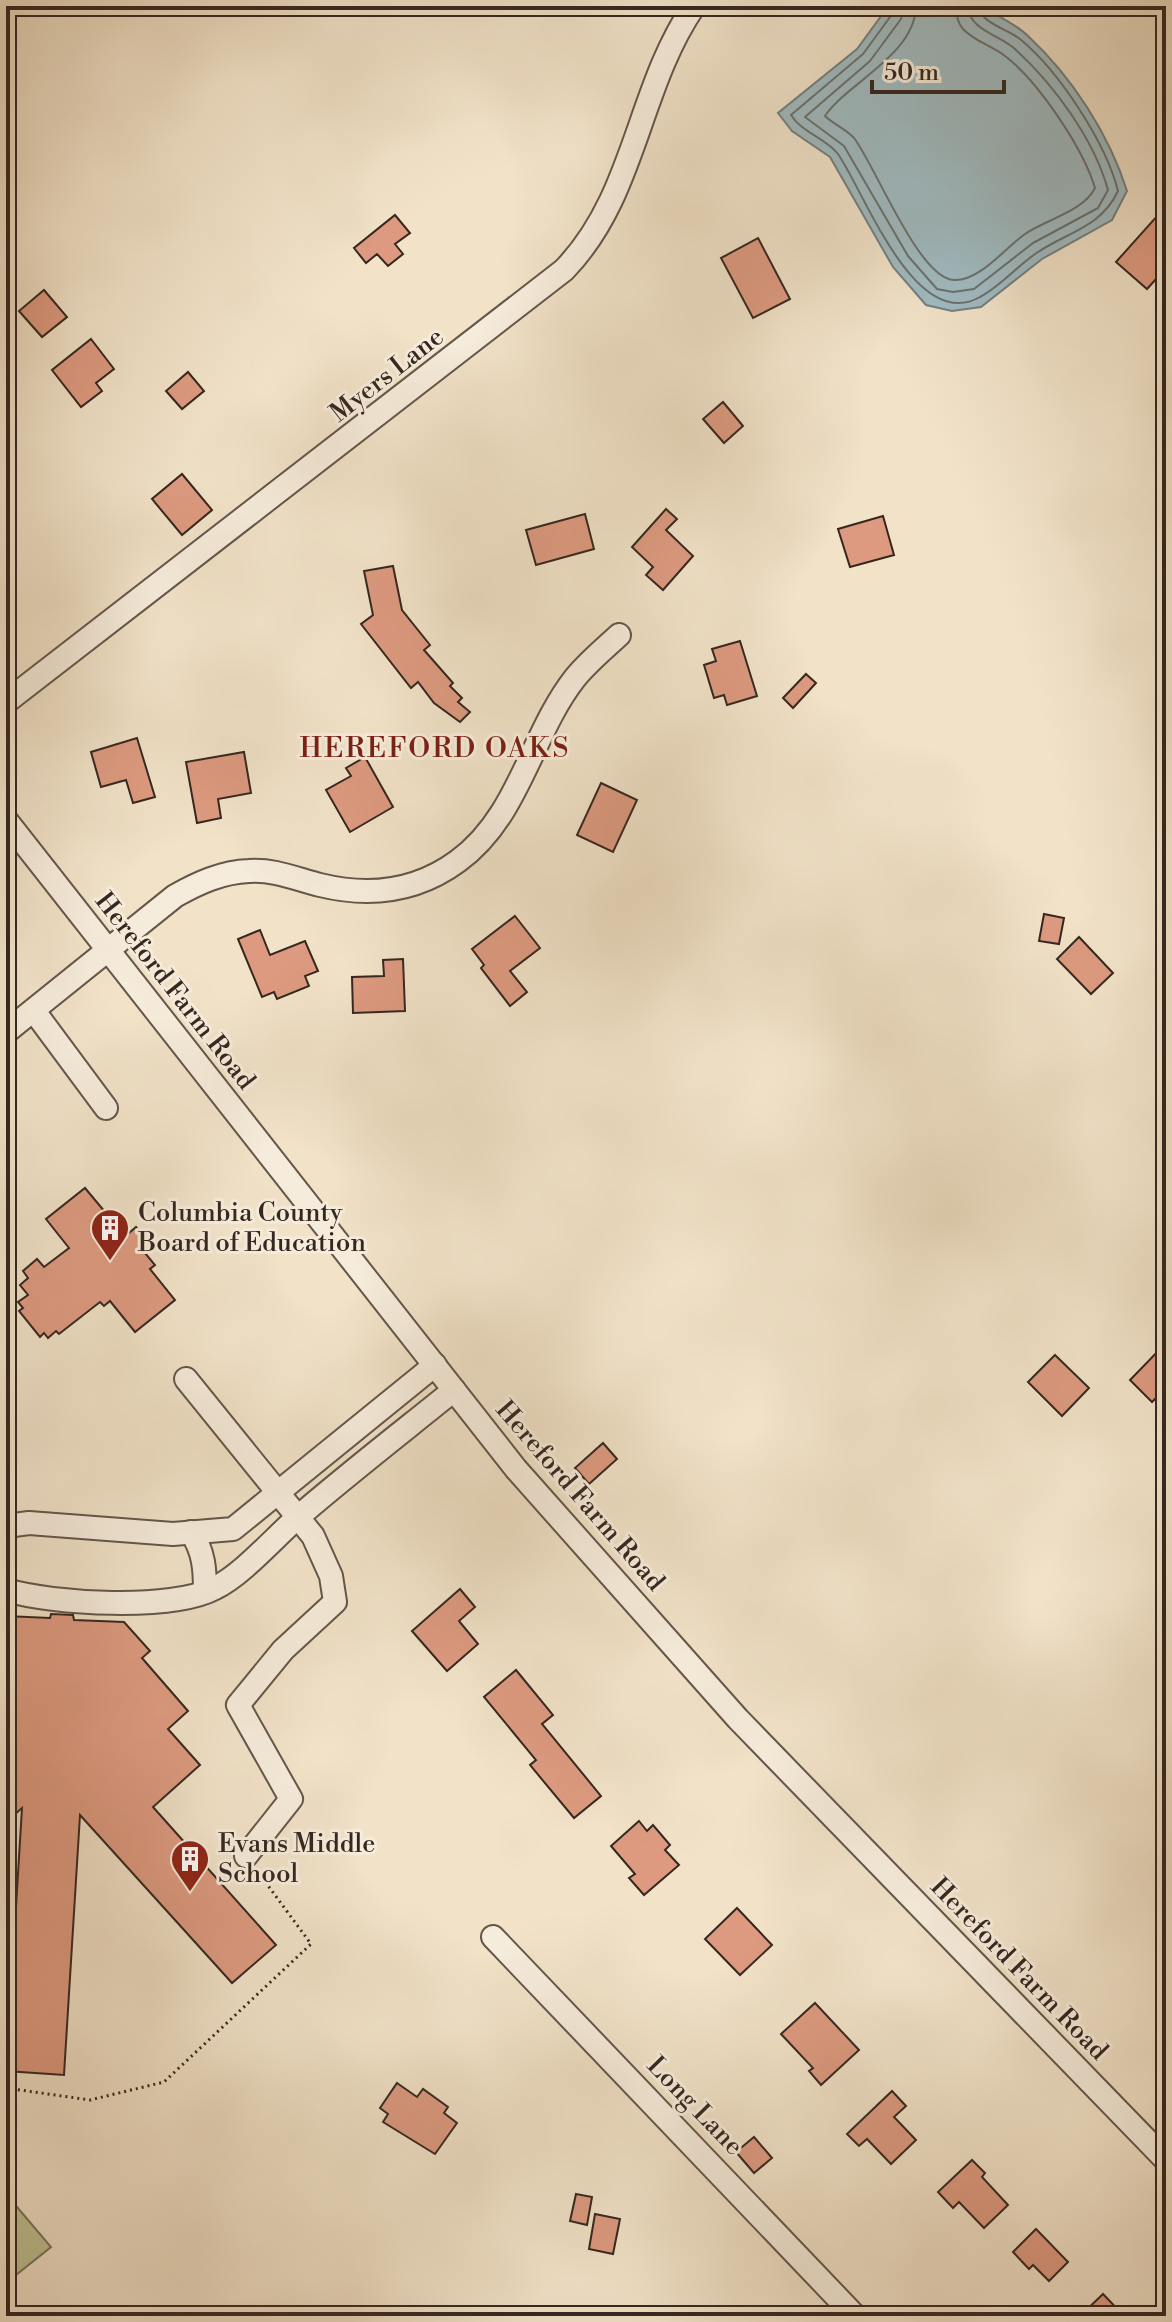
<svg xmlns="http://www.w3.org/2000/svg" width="1172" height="2322" font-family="'Libre Bodoni',serif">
	<rect width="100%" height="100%" fill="#f1e2c8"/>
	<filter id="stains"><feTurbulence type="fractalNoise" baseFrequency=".0025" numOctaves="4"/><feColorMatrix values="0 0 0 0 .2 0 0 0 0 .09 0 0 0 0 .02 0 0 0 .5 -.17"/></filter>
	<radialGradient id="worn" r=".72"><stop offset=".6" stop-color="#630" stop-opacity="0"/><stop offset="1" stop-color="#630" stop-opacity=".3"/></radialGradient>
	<polygon fill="#bdc293" stroke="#79745a" stroke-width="2" points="6,2194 51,2247 6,2283"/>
	<path fill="#a0bbc1" stroke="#758081" stroke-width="2" d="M 980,6 C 995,15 1015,23 1028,36 C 1072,77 1109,134 1127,191 L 1112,220 L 1042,259 L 981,307 L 952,311 L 926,305 L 893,267 L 830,157 L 792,131 L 778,113 L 857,49 L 887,8 Z"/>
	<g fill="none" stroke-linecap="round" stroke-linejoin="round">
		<g stroke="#6a7170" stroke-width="2">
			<path d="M 894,6 L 893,13 L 863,54 L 791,115 C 802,133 826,138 838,154 C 865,193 915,334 980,297 C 1001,286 1018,265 1038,252 C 1070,231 1101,227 1118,191 C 1106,143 1059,71 1020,39 C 1008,29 980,23 978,6"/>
			<path d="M 904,6 L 901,19 L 870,61 L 805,117 L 844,146 L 908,256 L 937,289 L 953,292 L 974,289 L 1033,243 L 1098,208 L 1108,190 C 1094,139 1054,85 1016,50 C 1001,35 969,31 968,6"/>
			<path d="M 916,6 C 915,55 847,83 825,116 C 833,124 846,129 854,138 C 875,165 919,279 954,280 C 980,281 1005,248 1025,234 C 1045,220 1084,211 1095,188 C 1083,148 1038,81 1005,56 C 992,46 974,41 963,29 C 957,22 956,15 956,6"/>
		</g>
	</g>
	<g fill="#dd9a80" stroke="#352720" stroke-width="2">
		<polygon points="1166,206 1166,268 1147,289 1116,262"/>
		<polygon points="395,215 410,233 395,244 403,254 388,266 377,254 366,263 354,248"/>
		<polygon points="758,238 790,299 753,318 721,258"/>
		<polygon points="44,290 67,317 42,337 19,311"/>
		<polygon points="91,339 114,369 96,383 102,391 81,407 52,370"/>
		<polygon points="188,372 204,391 182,409 166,391"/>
		<polygon points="723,402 743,426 724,443 703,419"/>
		<polygon points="182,474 212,510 182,535 152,499"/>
		<polygon points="666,509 677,519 666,530 693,556 663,590 646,575 653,567 632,547"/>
		<polygon points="585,514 594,549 536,565 526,530"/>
		<polygon points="883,516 894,555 850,567 838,529"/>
		<polygon points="393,566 402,610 430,645 424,650 453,683 450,686 462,698 458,702 470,712 460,722 434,703 418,682 411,688 361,624 373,615 364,571"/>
		<polygon points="740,641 757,696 727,705 724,695 714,698 704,665 716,661 712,649"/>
		<polygon points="806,674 816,683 793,708 783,698"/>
		<polygon points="137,738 155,797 133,803 126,780 101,787 91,752"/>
		<polygon points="244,752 251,793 218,799 221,818 197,823 186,762"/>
		<polygon points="365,757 393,807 350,832 326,790 351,776 346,768"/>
		<polygon points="601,783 637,800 613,852 577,835"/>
		<polygon points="1044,914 1064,918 1059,944 1039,941"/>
		<polygon points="515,916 540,948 510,971 527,992 510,1006 481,968 484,965 472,949"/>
		<polygon points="260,930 270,955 305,941 318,971 305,976 309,986 277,999 274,992 262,997 238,939"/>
		<polygon points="1079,937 1113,973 1091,994 1057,959"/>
		<polygon points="403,959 405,1011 353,1013 352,977 384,976 383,960"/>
		<polygon points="85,1188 110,1218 115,1214 129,1233 136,1227 147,1241 140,1247 155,1265 150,1269 175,1300 135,1332 110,1301 104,1306 100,1302 59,1334 56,1331 48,1338 44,1333 40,1337 19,1311 23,1308 18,1302 28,1295 20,1285 28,1278 23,1271 37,1259 44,1267 69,1248 46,1219"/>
		<polygon points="1166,1343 1166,1388 1152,1402 1130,1380"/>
		<polygon points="1055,1355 1089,1388 1062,1416 1028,1382"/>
		<polygon points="603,1443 617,1459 589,1484 575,1468"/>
		<polygon points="460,1589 475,1607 459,1621 478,1644 447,1671 412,1631"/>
		<polygon points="51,1614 73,1615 74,1620 124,1622 150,1651 142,1658 188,1711 168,1729 200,1765 153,1807 276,1945 232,1983 80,1815 64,2075 6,2071 22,1808 6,1822 6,1616 50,1618"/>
		<polygon points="516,1670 553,1715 542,1724 601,1796 574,1818 530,1765 536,1760 484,1697"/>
		<polygon points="639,1821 647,1831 653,1825 670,1845 665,1850 679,1865 644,1895 629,1878 635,1874 611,1846"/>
		<polygon points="737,1908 772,1945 740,1975 705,1939"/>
		<polygon points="815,2003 859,2050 821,2085 809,2071 813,2068 781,2034"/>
		<polygon points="397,2083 417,2097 423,2089 448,2107 444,2113 457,2123 435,2154 383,2122 388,2114 380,2108"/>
		<polygon points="892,2091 906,2106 894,2117 916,2140 891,2164 867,2139 859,2146 847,2134"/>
		<polygon points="754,2137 772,2158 754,2173 736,2152"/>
		<polygon points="972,2160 985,2173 982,2177 1008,2205 984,2228 959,2202 953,2208 938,2192"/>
		<polygon points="576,2194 592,2197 587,2225 570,2221"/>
		<polygon points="595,2214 620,2219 613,2254 589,2249"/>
		<polygon points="1036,2229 1068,2262 1049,2281 1033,2265 1029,2269 1013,2252"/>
		<polygon points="1103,2294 1124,2316 1080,2316"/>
	</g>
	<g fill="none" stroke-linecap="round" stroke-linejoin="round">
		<g stroke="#64564a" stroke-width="26">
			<g id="minor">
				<path d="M 6,702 L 564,270 C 636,196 637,89 694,6"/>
				<polyline points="6,820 516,1469 738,1719 1166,2160"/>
				<polyline points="34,1011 106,1108"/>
				<path d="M 6,1032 L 175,896 C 198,883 222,872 249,871 C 274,869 296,879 320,885 C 369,897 416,892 458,861 C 519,817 531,734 575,678 C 588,662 604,649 619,635"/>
				<polyline points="186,1379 313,1536 331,1576 335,1602 283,1650 238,1705 291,1799 246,1856"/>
				<polyline points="6,1526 29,1523 173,1534 233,1529 435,1365"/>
				<path d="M 191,1532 C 204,1552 205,1569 205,1592"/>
				<path d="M 6,1590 C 53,1604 172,1611 215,1588 C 243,1574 274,1538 298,1517 C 349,1473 402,1432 454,1390"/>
				<polyline points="493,1937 855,2316"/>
			</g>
		</g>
		<polyline stroke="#352720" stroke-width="3" stroke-dasharray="2 4" stroke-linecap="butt" points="6,2088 90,2100 164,2082 311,1944 258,1872"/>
		<use href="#minor" stroke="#f6ecdb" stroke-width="22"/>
	</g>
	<defs>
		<g id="building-pin" transform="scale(2)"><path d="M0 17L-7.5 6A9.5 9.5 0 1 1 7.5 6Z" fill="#8f2418" stroke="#f6ecdb"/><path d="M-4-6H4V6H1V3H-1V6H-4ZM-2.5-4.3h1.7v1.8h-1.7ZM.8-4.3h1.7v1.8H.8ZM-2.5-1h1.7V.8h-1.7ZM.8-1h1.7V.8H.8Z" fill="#fff"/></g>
	</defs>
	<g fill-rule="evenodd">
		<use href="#building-pin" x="110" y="1228"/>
		<use href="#building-pin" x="190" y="1859"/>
	</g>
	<g text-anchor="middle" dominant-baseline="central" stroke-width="6" stroke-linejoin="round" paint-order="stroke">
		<g font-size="26" fill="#352720" stroke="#f6ecdb">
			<text transform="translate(387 375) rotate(-38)">Myers Lane</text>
			<text transform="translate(175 991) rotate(52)">Hereford Farm Road</text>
			<text transform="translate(580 1496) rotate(49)">Hereford Farm Road</text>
			<text transform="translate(1019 1969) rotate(46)">Hereford Farm Road</text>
			<text transform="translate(695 2106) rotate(46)">Long Lane</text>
		</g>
		<g font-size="26" fill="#352720" stroke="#f6ecdb" text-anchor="start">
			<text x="138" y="1213">Columbia County<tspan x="138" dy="30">Board of Education</tspan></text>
			<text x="218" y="1844">Evans Middle<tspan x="218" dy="30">School</tspan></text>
		</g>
		<g font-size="28" letter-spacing="2" fill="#7a1f14" stroke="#f6ecdb">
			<text x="435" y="748">HEREFORD OAKS</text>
		</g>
	</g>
	<rect width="1172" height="2322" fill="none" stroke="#f1e2c8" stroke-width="32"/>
	<rect x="8" y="8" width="1156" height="2306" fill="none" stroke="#352720" stroke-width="4"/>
	<rect x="16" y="16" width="1140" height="2290" fill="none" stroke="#352720" stroke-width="2"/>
	<path d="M872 80v12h132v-12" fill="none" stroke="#352720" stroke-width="4"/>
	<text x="884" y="80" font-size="24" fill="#352720" stroke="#f6ecdb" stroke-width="6" paint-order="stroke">50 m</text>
	<rect width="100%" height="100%" filter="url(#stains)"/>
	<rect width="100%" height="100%" fill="url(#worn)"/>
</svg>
